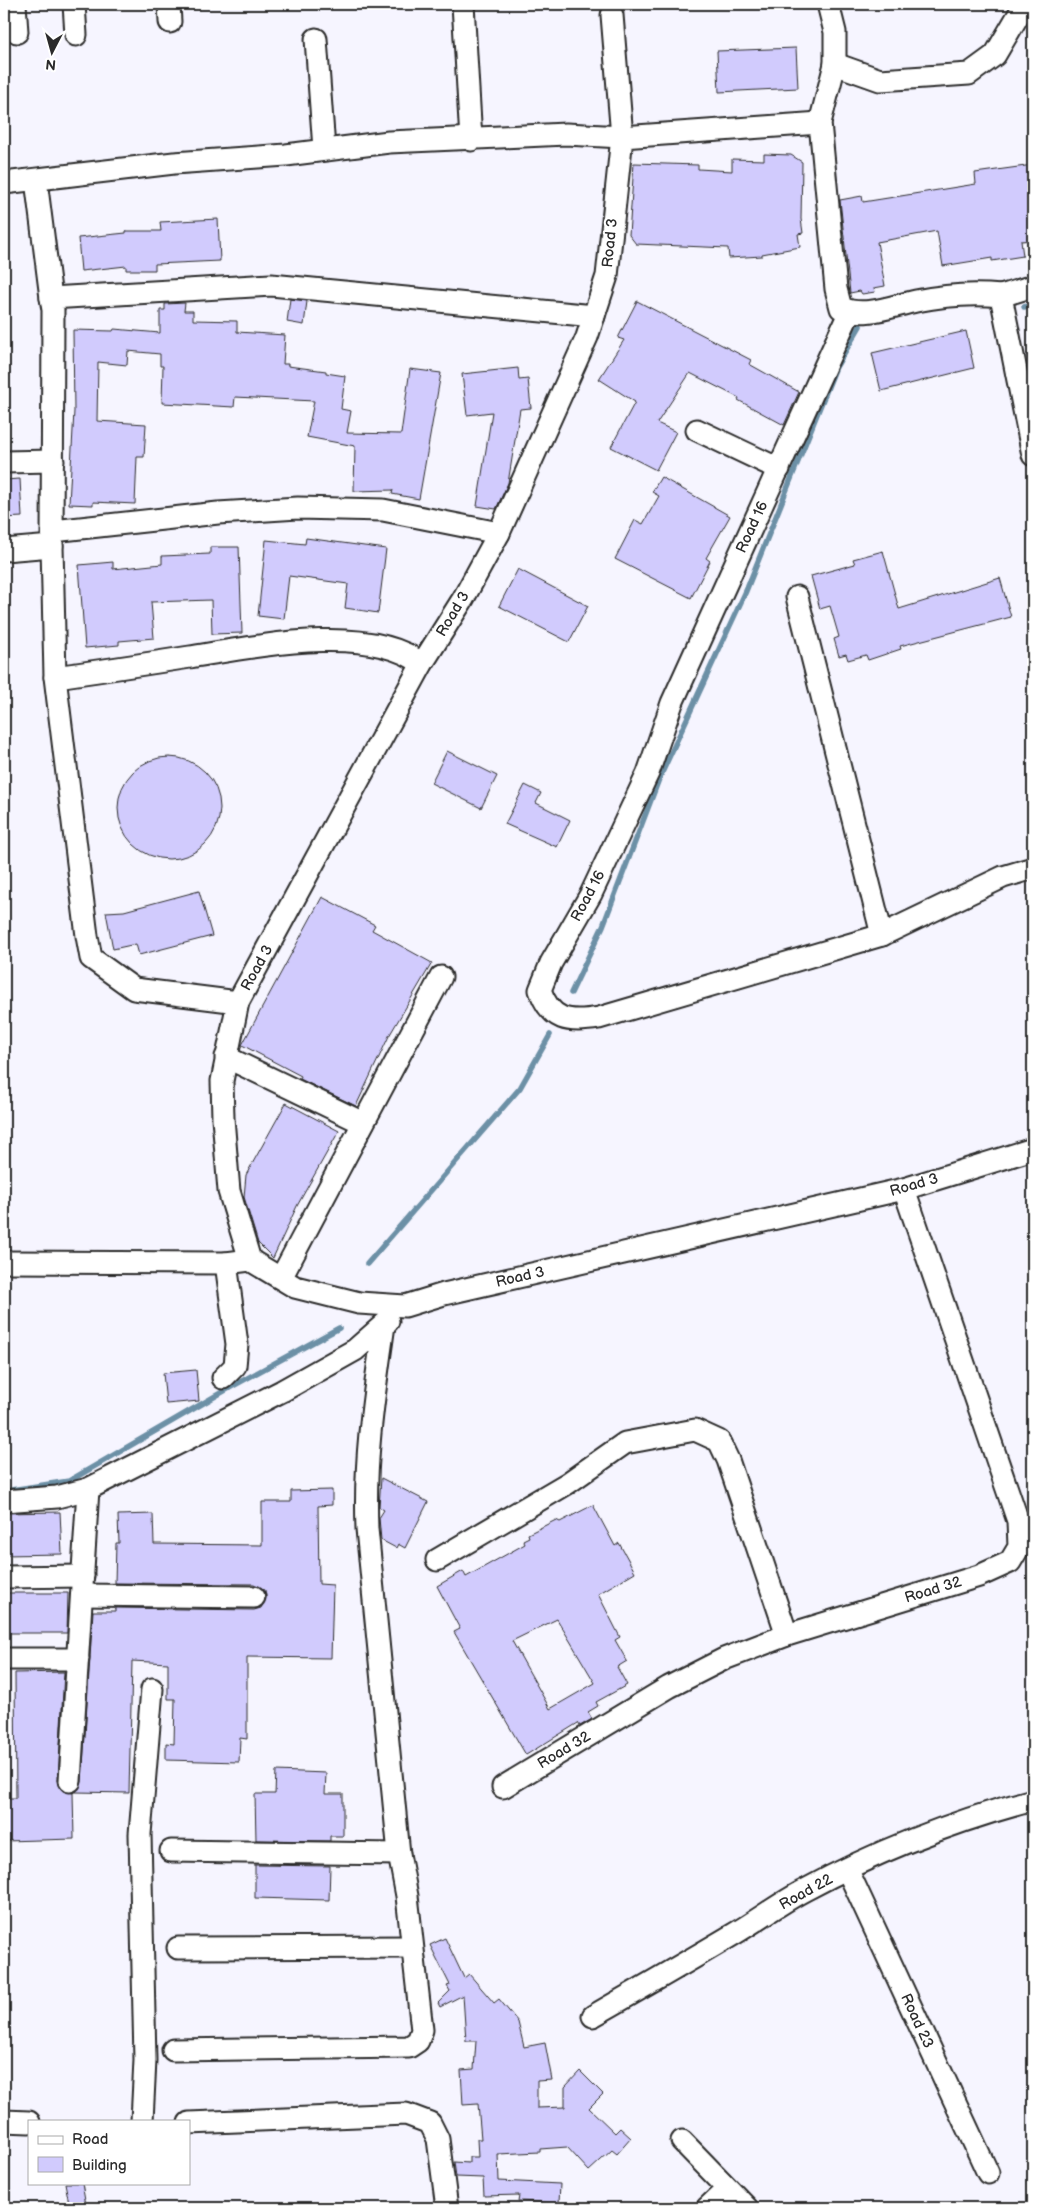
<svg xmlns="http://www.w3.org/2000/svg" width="1037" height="2212" font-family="'Balsamiq Sans',sans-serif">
	<rect width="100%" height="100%" fill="#f6f5ff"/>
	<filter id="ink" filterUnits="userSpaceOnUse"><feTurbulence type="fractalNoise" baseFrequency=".02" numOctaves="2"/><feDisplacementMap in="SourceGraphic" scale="10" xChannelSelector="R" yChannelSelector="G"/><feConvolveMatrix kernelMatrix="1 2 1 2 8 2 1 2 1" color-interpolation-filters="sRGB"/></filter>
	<g filter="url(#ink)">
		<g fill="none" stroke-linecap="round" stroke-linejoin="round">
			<g stroke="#6c90a6" stroke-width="5.5">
				<polyline points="1024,307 1033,305"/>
				<polyline points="571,993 603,926 659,779 746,591 836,367 860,326"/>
				<polyline points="367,1264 520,1088 550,1035"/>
				<polyline points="11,1490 69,1481 231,1387 339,1328"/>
			</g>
		</g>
		<g fill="#d1cbfd" stroke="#2b2b2b" fill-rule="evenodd">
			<polygon points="796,48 798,88 719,92 717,51"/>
			<polygon points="764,154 791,155 802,162 801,219 803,233 798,234 800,247 762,254 762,256 729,258 728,248 636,244 629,235 634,163 698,165 698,169 732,171 732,159 764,160"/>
			<polygon points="1033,165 1033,240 1021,241 1023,256 992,261 992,258 943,266 937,231 877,242 885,286 874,288 875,292 862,294 860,291 850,293 840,200 862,196 863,202 976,184 975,173"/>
			<polygon points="218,219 220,261 155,264 155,270 126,270 126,266 81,271 78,238 126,233 126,231 161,231 160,222"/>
			<polygon points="290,299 307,301 304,325 287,322"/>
			<polygon points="637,301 751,360 749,364 799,392 784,425 738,400 739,398 690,373 657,423 676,432 656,470 611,447 635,402 599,379 624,340 618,338"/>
			<polygon points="185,303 184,311 193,311 193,320 237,321 237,332 285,335 283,364 288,364 288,366 326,371 326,373 345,376 341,409 351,411 347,433 401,434 410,369 441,373 419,499 392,494 393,490 354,491 355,446 307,437 314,401 235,397 234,407 162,403 163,366 160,366 160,354 128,351 127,365 98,362 97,421 146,424 144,457 137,457 135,504 93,502 93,505 69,504 74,411 73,330 113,331 114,329 160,333 160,310 165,310 165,304"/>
			<polygon points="966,331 974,368 881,391 872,353"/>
			<polygon points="518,368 519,380 528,379 531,408 520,409 508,483 496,509 477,506 492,412 467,415 462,374"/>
			<polygon points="661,477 730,516 706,558 710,561 691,598 615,559 635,520 643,524 659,496 652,492"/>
			<polygon points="20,479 22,517 4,518 4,480"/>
			<polygon points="306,538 386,549 378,613 345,608 348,584 289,576 284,619 258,616 266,540 305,544"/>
			<polygon points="210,547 239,547 242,633 212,634 211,600 151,602 154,638 119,641 119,645 85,648 79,565 113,562 113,569 162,564 162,556 210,554"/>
			<polygon points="883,551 899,609 1000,578 1011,617 900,646 901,649 868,660 866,655 848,660 846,654 839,656 834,639 839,637 830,606 820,609 811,576 855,564 853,559"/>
			<polygon points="518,569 588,606 569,642 499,606"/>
			<polygon points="447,751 497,776 481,808 431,783"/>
			<circle cx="169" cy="808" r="51"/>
			<polygon points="525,785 541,793 536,803 570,820 557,847 505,824"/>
			<polygon points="199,891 212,936 139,955 136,944 113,949 106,912 124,911"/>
			<polygon points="322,897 375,925 372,930 432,963 389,1036 356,1106 300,1079 301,1076 242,1045"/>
			<polygon points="286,1103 339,1131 297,1206 273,1258 258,1243 244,1197 246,1175"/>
			<polygon points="196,1370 199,1401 166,1404 163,1373"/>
			<polygon points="381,1478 428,1502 405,1548 398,1544 396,1548 381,1540 379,1518 384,1510 379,1507"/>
			<polygon points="332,1490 332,1505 318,1506 319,1584 333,1585 331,1658 247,1657 247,1739 240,1738 239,1762 166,1760 166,1743 174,1744 175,1699 168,1699 168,1663 132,1661 129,1793 76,1792 82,1782 93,1611 115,1611 115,1608 254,1610 261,1608 266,1598 265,1590 254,1584 115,1583 116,1543 119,1543 118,1515 153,1514 154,1544 262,1545 262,1502 291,1502 291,1491"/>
			<path d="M 593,1505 L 615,1546 L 619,1543 L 635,1572 L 598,1594 L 620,1637 L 615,1640 L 627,1661 L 617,1667 L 627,1685 L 596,1702 L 598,1706 L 588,1712 L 592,1719 L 580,1726 L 578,1723 L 526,1755 L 454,1632 L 460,1629 L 437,1586 L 463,1571 L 466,1577 L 525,1544 L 523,1540 L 529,1537 L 528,1534 L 556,1520 L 560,1522 ZM 557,1619 L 595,1683 L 550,1709 L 512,1641 Z"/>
			<polygon points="60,1512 62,1554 4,1555 4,1513"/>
			<polygon points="4,1593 68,1593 67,1633 4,1633"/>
			<polygon points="64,1672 58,1780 63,1791 73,1793 74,1839 5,1841 4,1798 16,1798 15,1673"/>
			<polygon points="276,1771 326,1773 325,1794 343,1794 343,1836 330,1836 330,1841 256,1840 255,1794 275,1794"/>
			<polygon points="255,1865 330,1866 329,1900 255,1898"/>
			<polygon points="445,1938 464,1978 469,1974 494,2003 499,1999 518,2022 524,2047 545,2043 552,2080 537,2081 537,2108 565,2107 565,2087 580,2071 603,2094 589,2108 615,2133 620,2128 631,2138 617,2154 612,2150 589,2171 567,2147 540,2149 540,2152 498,2154 499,2181 560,2184 559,2203 518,2201 519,2195 484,2196 483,2178 456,2177 454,2162 469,2163 469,2157 478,2157 477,2139 481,2139 478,2104 463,2105 461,2070 474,2069 476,2041 466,2041 463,1995 440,2007 438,2003 450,1991 447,1986 450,1985 430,1945"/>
			<polygon points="65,2183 82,2183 86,2205 70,2208"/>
		</g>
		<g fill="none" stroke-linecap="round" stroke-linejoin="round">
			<g stroke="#2b2b2b" stroke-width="25">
				<g id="minor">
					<polyline points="15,4 17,32"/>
					<polyline points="74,4 76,35"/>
					<polyline points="169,4 170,22"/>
					<polyline points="463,4 471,140"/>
					<path d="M 828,4 L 835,32 L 835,64 L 820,123 L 836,289 L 841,308 C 865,318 892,306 916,301 C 945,295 972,293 1001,296 L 1033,455"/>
					<polyline points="316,39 324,149"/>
					<polyline points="835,64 880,80 969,74 995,55 1025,4"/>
					<polyline points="820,123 622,137 607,276 587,337 499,533 463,599 422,664 238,1002 222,1081 223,1118 229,1191 250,1260 295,1287 359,1303 405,1306 444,1294 904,1189 1033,1149"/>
					<polyline points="36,180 51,298"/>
					<polyline points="4,183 174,163 286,155 389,142 566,134 622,137 612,15"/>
					<polyline points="1001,296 1033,286"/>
					<path d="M 850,311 L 672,703 L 648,773 L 591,894 L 551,963 L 540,990 C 551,1021 568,1023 599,1018 L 882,935 L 1003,877 L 1033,868"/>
					<polyline points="697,430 779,469"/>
					<polyline points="4,462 53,461"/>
					<polyline points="53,531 218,513 298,508 383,510 499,533"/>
					<polyline points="4,550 52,546"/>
					<polyline points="797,597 882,935"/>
					<path d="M 55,677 C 100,671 145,664 190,657 C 252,647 370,622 422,664"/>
					<polyline points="238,1002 134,989 91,958 87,936 55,677 52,546 53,310 51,298 271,285 594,316"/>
					<polyline points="226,1057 363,1123"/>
					<polyline points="4,1262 226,1263 250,1260"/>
					<polyline points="281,1278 441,977"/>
					<polyline points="223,1378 235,1366 237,1344 226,1263"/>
					<polyline points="4,1501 57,1497 88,1489 282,1391 355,1350 388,1321"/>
					<polyline points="437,1560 568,1483 625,1443 695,1430 719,1441 728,1460 787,1635"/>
					<polyline points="4,1577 83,1576"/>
					<polyline points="82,1595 254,1597"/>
					<polyline points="4,1659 78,1659"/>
					<polyline points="70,1781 88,1489"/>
					<polyline points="503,1787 669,1687 724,1659 787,1635 979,1576 1010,1562 1019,1547 1018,1521 904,1189"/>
					<polyline points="171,1851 399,1854"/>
					<polyline points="847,1869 988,2173"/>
					<polyline points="178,1948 411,1947"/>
					<path d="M 593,2016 C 640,1989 687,1962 734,1934 C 758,1920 780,1903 805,1890 C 877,1851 954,1821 1033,1800"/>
					<path d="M 173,2050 L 409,2047 L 418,2041 L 422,2030 L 407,1896 L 399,1854 L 367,1529 C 364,1458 374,1395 384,1325"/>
					<polyline points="4,2121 29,2122"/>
					<polyline points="142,2121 145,2060 140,1834 152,1689"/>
					<polyline points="189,2123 406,2114 430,2123 438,2139 447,2208"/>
					<polyline points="682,2141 747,2208"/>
					<polyline points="707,2208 727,2189"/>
				</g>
			</g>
			<use href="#minor" stroke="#fff" stroke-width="21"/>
		</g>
	</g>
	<g text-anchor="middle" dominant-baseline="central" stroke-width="4" stroke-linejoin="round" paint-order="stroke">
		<g font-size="15" fill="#2b2b2b" stroke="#fff">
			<text transform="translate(610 243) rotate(-84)">Road 3</text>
			<text transform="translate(752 527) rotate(-65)">Road 16</text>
			<text transform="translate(453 614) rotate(-59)">Road 3</text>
			<text transform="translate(588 896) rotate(-62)">Road 16</text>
			<text transform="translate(257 968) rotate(-61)">Road 3</text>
			<text transform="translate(914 1185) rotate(-16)">Road 3</text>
			<text transform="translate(520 1277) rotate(-13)">Road 3</text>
			<text transform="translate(933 1590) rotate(-17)">Road 32</text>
			<text transform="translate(564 1750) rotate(-31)">Road 32</text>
			<text transform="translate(806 1892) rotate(-29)">Road 22</text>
			<text transform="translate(917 2021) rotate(65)">Road 23</text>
		</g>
	</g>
	<rect width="1037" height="2212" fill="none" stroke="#fff" stroke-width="20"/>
	<rect x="10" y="10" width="1017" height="2192" fill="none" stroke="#2b2b2b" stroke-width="2" filter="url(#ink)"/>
	<rect x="28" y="2120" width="162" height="65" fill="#ffffff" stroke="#aaaaaa"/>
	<rect x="38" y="2136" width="25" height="8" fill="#ffffff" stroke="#aaaaaa"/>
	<text x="72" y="2144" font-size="15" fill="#2b2b2b">Road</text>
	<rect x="38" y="2157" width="25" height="15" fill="#d1cbfd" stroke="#aaaaaa"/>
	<text x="72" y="2170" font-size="15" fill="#2b2b2b">Building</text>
	<g transform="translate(52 52) rotate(186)" stroke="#ffffff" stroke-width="4" paint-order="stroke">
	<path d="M0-4L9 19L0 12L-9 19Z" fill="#2b2b2b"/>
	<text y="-8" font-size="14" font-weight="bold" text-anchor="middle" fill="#2b2b2b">N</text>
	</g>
</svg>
